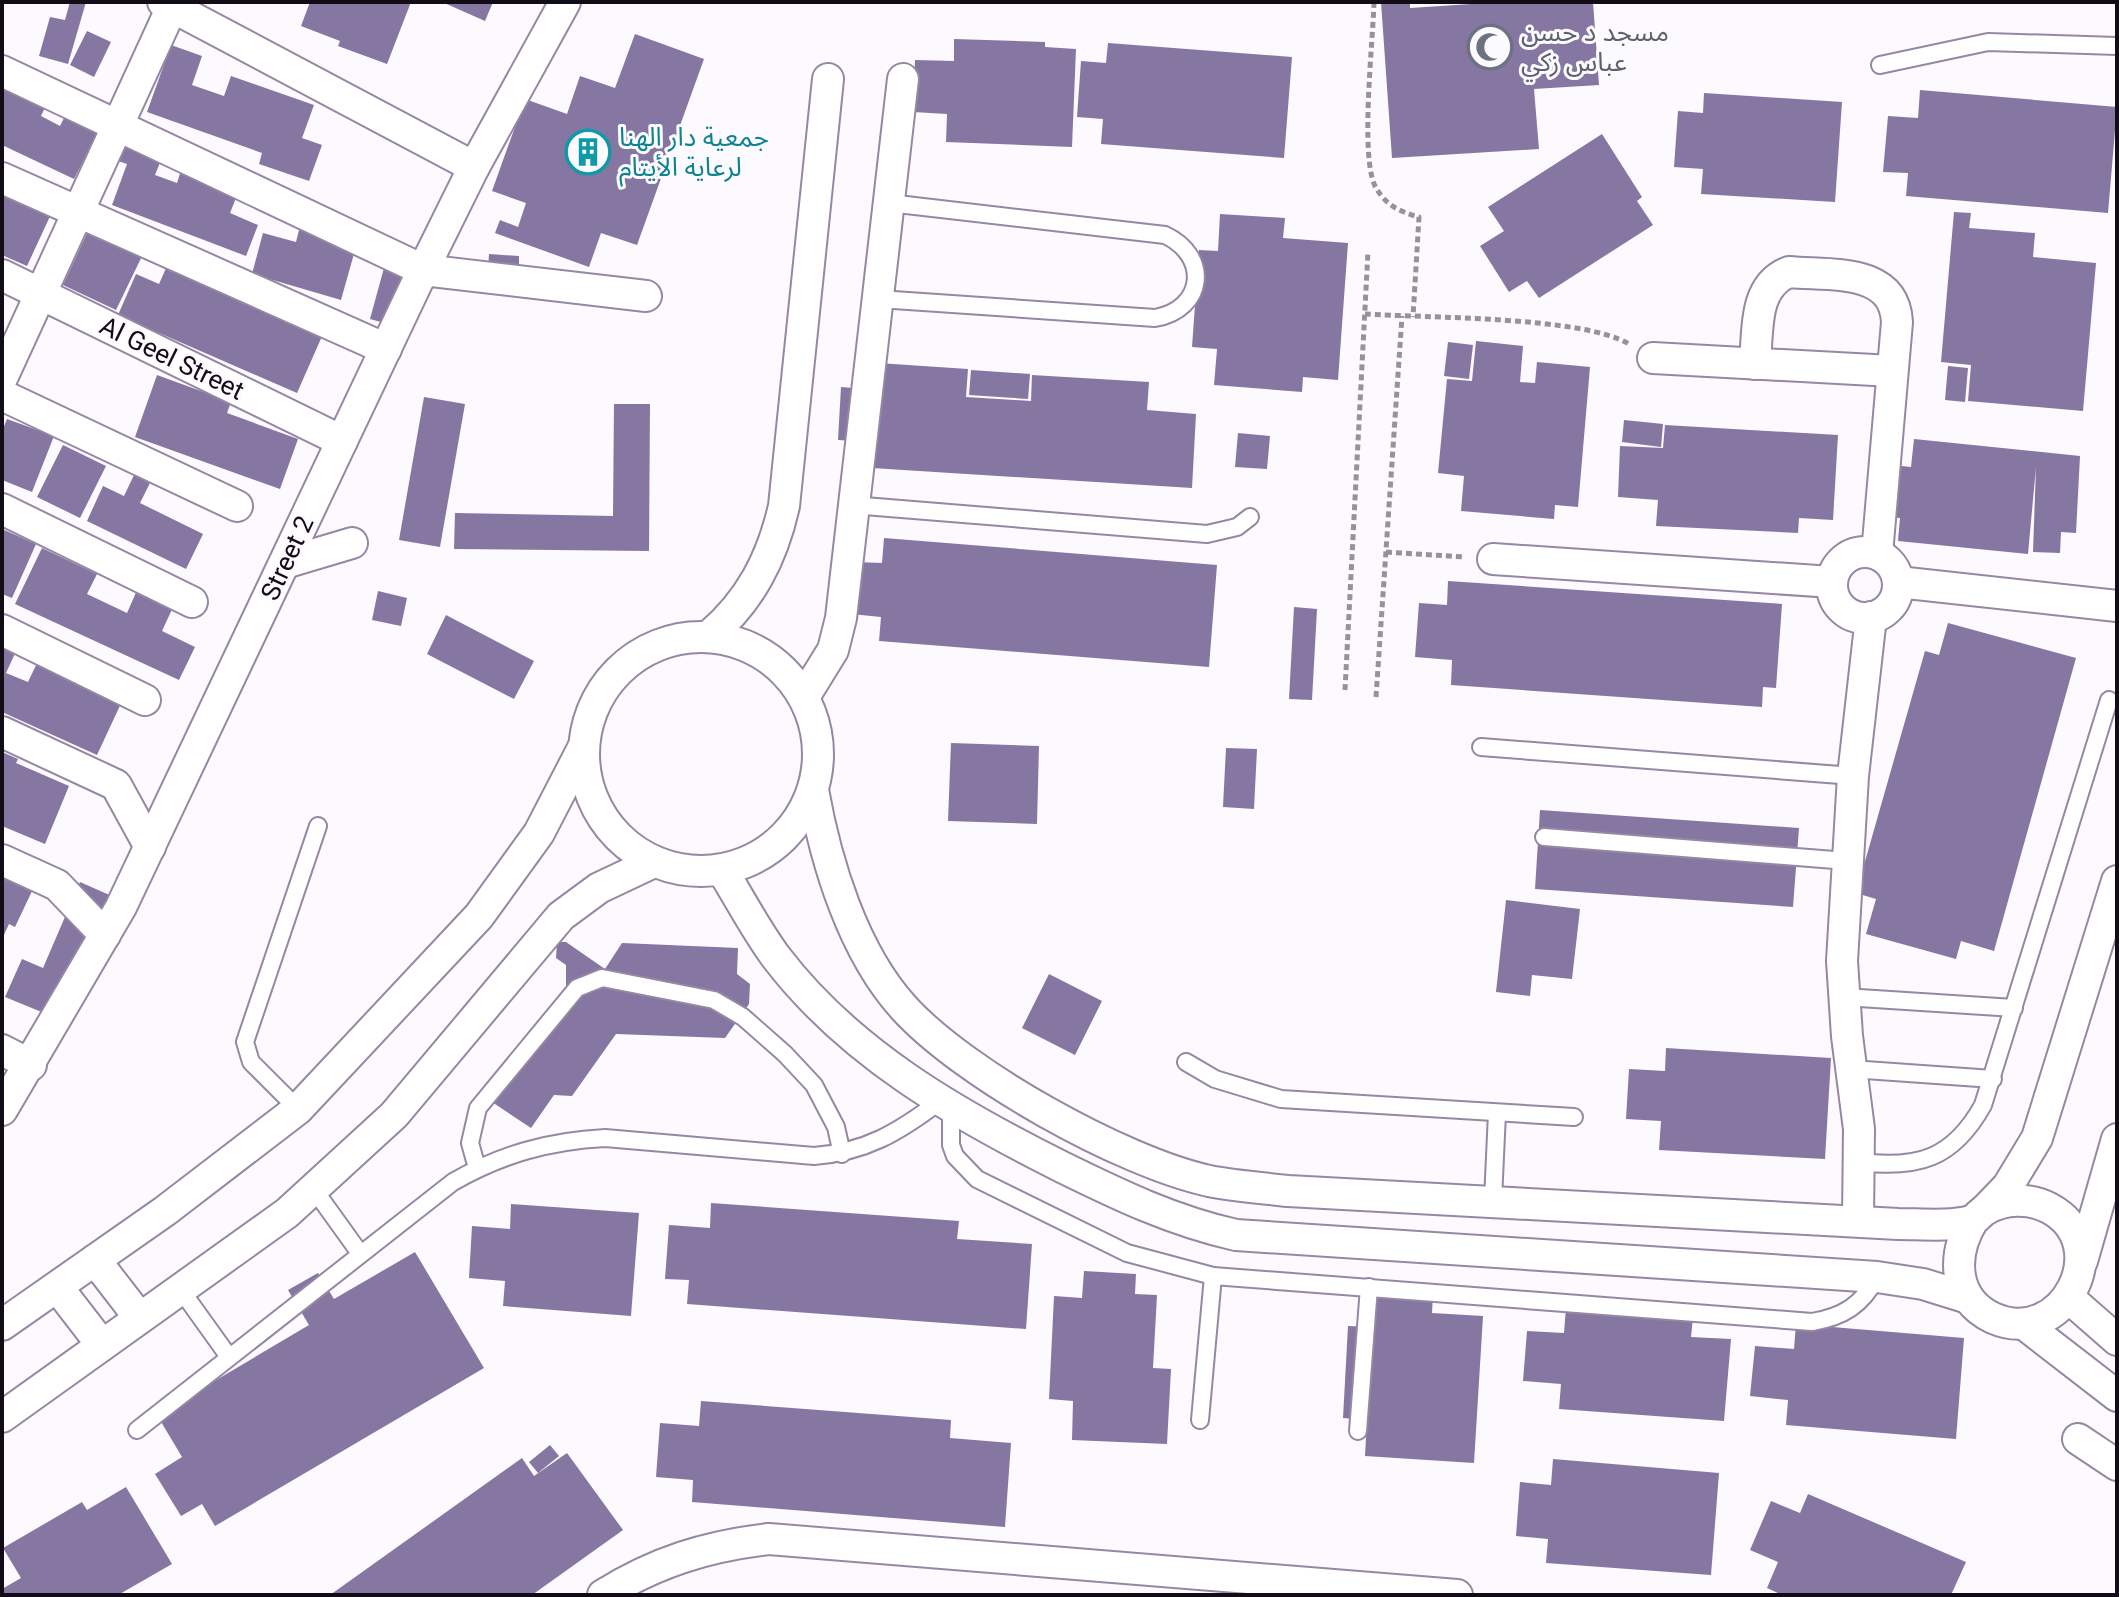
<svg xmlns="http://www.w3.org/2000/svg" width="2119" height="1597" font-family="Roboto,'Noto Sans Arabic',sans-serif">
	<rect width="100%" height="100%" fill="#fcf9ff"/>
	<g fill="#8577a2">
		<polygon points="70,2 86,2 68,64 39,56 50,17 65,20"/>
		<polygon points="310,2 411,2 387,64 338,46 340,41 301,26"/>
		<polygon points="442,2 493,2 485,21"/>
		<polygon points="1381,2 1410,2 1410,8 1502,2 1593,2 1599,85 1534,89 1539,149 1392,158"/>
		<polygon points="87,31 111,42 94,77 70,65"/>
		<polygon points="635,34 704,59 637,245 601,233 589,267 495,233 500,220 518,227 526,203 492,191 525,99 567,114 580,76 615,88"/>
		<polygon points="954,39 1045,42 1045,47 1076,49 1072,147 946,142 947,114 913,112 915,60 954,61"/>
		<polygon points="1108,43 1292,57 1284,158 1101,144 1103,119 1077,117 1081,61 1106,63"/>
		<polygon points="171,45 202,56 192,85 224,96 231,76 314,105 302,138 322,145 309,181 259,164 262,153 147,112"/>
		<polygon points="2,77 48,101 41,116 60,126 70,106 114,129 103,149 92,144 74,179 2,145"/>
		<polygon points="1920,90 2117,107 2108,213 1906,196 1908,173 1883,172 1888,116 1918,118"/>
		<polygon points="1704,93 1842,102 1835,202 1701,194 1703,169 1674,167 1678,111 1703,113"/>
		<polygon points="1602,134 1642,197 1637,201 1653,225 1539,298 1527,281 1509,292 1480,246 1504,231 1488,207"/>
		<polygon points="125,135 165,150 155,175 177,183 182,167 240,188 230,213 258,225 246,256 112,205 127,164 115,160"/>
		<polygon points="2,189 52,212 27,266 2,255"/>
		<polygon points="1954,212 1971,213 1969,228 2035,233 2033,257 2096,263 2083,411 1968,401 1971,365 1941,362"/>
		<polygon points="1220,214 1285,218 1283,238 1348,243 1338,380 1303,377 1302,392 1214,385 1217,349 1192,347 1199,250 1218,251"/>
		<polygon points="300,226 357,243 341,300 252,274 263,233 296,242"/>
		<polygon points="89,229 143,254 116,310 63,285"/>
		<polygon points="489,254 519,256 519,272 488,270"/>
		<polygon points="167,266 323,334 297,393 118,315 136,274 159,284"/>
		<polygon points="384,268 409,274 395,326 370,319"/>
		<polygon points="1476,341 1523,346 1520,382 1535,383 1537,362 1590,367 1578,507 1555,505 1554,519 1461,511 1464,476 1438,473 1447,379 1472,381"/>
		<polygon points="1448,342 1473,345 1469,379 1444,376"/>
		<polygon points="878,363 968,369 966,397 1031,401 1032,375 1149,382 1147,410 1196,414 1192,488 872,468 873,442 838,440 841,387 877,390"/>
		<polygon points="1948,366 1968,368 1965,402 1945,400"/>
		<polygon points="971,370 1030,374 1028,399 969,395"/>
		<polygon points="157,375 231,402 227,413 298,439 280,489 135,437"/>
		<polygon points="424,397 465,404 440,547 399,540"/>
		<polygon points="614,404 650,404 649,551 454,549 455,513 613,516"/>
		<polygon points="7,419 54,436 32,492 2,480 2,431"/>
		<polygon points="1624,420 1663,424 1661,447 1622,442"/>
		<polygon points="1665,425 1838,435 1833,520 1799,518 1798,533 1656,526 1658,500 1618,497 1620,446 1663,448"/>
		<polygon points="1238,433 1270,436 1267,469 1235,467"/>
		<polygon points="1914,439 2080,456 2076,533 2061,532 2060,553 2033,552 2036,467 2028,554 1898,541 1900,518 1866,515 1872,463 1911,467"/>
		<polygon points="63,445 106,466 80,518 37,497"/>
		<polygon points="134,475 150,483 140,503 203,534 186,569 87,521 103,486 124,496"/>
		<polygon points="2,529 36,544 12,598 2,594"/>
		<polygon points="884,538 1217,565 1209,667 879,641 881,617 851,614 855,562 882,563"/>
		<polygon points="42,548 97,574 87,594 127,613 138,588 174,605 162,631 195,647 179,680 15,604"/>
		<polygon points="1448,581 1782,604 1776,688 1763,687 1762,707 1451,685 1452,660 1415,657 1419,603 1447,605"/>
		<polygon points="378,591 407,598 401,626 372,620"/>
		<polygon points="1294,607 1317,609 1312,700 1289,699"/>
		<polygon points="446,615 534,661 514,699 427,654"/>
		<polygon points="1948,623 2076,658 1994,951 1961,941 1956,959 1866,934 1876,899 1856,893 1925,651 1939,655"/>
		<polygon points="2,642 17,649 6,673 28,682 39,659 124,697 97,755 2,712"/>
		<polygon points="951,743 1039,746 1037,824 948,821"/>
		<polygon points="1226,748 1257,749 1254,809 1223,807"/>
		<polygon points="2,752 18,759 16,763 69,786 45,844 2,826"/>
		<polygon points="1540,810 1799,828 1793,907 1535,889"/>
		<polygon points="2,874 33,889 15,927 9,924 2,939"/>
		<polygon points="80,882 114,897 61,1020 5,997 22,959 43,968"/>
		<polygon points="1506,900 1580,909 1572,979 1532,975 1530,996 1496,992"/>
		<polygon points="557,942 566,942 605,969 622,943 738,948 737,974 750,984 749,1004 725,1038 616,1034 572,1096 554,1095 531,1128 489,1100 566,990 566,965 556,958"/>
		<polygon points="1049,974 1102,1001 1075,1055 1022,1028"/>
		<polygon points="1666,1048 1831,1058 1825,1159 1659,1150 1661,1121 1626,1119 1629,1069 1665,1071"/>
		<polygon points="711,1203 959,1221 957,1239 1032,1244 1026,1329 687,1304 689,1280 665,1279 669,1225 710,1228"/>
		<polygon points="511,1204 639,1213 631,1316 503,1306 505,1281 469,1278 472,1226 510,1229"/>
		<polygon points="415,1252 484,1368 215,1526 202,1504 181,1516 155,1474 182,1457 157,1415 309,1325 288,1290 318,1273 334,1299"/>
		<polygon points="1084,1271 1136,1274 1135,1294 1157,1295 1153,1368 1171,1369 1167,1444 1072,1440 1073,1401 1049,1399 1054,1296 1082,1298"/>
		<polygon points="1374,1289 1433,1293 1432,1313 1483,1316 1474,1463 1365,1456 1367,1420 1343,1418 1348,1326 1372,1327"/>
		<polygon points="1566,1308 1693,1317 1691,1337 1731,1339 1724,1421 1559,1409 1561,1384 1523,1381 1527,1331 1564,1333"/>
		<polygon points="1796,1324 1964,1338 1956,1439 1786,1425 1788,1400 1750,1396 1755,1346 1794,1349"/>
		<polygon points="701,1401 951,1420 950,1438 1011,1443 1005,1527 692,1502 693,1480 656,1477 660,1423 699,1426"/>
		<polygon points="550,1445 559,1456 538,1473 529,1462"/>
		<polygon points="567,1453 623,1530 532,1595 330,1595 522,1458 534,1476"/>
		<polygon points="1553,1459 1719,1473 1711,1575 1546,1563 1548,1539 1516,1536 1520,1482 1551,1485"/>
		<polygon points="126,1487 172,1564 118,1595 2,1595 2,1589 21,1578 3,1548 82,1502 87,1510"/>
		<polygon points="1808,1494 1966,1562 1951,1595 1782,1595 1767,1588 1778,1562 1750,1550 1771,1501 1800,1513"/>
	</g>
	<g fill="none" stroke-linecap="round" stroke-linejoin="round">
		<g stroke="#9687a3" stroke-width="20">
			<g id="lane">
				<polyline points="1880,65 1988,42 2117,46"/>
				<path d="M 879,299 L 1155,318 C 1205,309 1210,256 1165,235 L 889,203"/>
				<polyline points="852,505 1207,534 1237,527 1250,517"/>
				<polyline points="1481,747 1853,776"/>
				<polyline points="1544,837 1847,861"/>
				<polyline points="1844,997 2014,1008"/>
				<polyline points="1186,1062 1215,1079 1281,1099 1574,1117"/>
				<polyline points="1851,1069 1993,1079"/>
				<polyline points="298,1109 251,1062 245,1042 318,826"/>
				<path d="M 951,1109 L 951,1145 L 955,1156 L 977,1179 L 1127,1253 L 1213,1276 L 1812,1322 C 1843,1317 1862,1305 1877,1277"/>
				<path d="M 1859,1162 C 1918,1169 1953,1159 1983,1105 L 2109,700"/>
				<polyline points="477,1168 470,1143 478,1108 577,988 602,978 714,1000 743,1017 785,1054 814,1085 836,1127 842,1154"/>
				<polyline points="313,1188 359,1252"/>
				<polyline points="1493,1200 1497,1113"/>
				<polyline points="181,1290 229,1357"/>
				<polyline points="1200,1420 1213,1276"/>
				<path d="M 137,1430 L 453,1182 C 502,1154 549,1141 605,1138 L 814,1156 C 866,1152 899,1132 940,1101"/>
				<polyline points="1358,1431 1369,1287"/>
			</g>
		</g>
		<g stroke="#9687a3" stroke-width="34">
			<g id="street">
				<polyline points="163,2 474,167"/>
				<polyline points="2,71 423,270 646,296"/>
				<polyline points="2,178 386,349"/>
				<polyline points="2,275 342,441"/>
				<polyline points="1653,358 1892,371"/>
				<path d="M 1755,364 C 1758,331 1753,286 1789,272 C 1830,276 1894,267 1897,322 L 1877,554"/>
				<polyline points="2,378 172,7"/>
				<polyline points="2,395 237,506"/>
				<polyline points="2,509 192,602"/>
				<circle cx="1865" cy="585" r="33"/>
				<polyline points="1493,559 1832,582"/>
				<polyline points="285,563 352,543"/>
				<polyline points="1898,582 2117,606"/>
				<polyline points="2,630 145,700"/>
				<path d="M 709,636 C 750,601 772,559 784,506 L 828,79"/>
				<circle cx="701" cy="754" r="117"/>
				<polyline points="804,697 833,650 841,618 903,79"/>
				<polyline points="2,732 116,785 150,847"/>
				<path d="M 813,790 C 826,863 853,952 904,1008 C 964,1074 1122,1162 1209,1181 C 1235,1186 1262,1188 1288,1191 L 1898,1224 C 1921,1224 1949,1227 1971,1221 C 1976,1219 1980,1213 1985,1210 C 2004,1198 2030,1198 2049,1208 C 2117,1244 2063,1349 1993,1318 C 1952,1299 1952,1254 1973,1220"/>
				<polyline points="2,860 57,885 105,935"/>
				<path d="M 722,870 C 740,899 756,930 776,957 C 849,1053 956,1114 1062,1167 C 1119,1195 1173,1221 1236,1235 L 1877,1277 L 1923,1284 L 1968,1298"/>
				<polyline points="2,1050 31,1065"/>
				<polyline points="2,1110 121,907 423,270 474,167 565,2"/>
				<polyline points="1986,1209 2008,1186 2037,1138 2117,881"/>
				<polyline points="1858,1220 1859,1129 1847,1036 1842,961 1853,776 1871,617"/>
				<polyline points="95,1260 139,1317"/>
				<polyline points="2082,1261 2117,1139"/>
				<polyline points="58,1288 102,1345"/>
				<polyline points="2069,1298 2117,1340"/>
				<polyline points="2024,1324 2117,1396"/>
				<polyline points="2,1325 165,1211 298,1109 479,916 539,833 583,748"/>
				<polyline points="2,1417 287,1213 394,1115 561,916 599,888 654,862"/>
				<polyline points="2078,1439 2117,1465"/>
				<path d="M 603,1595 C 656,1562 707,1546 769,1539 L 1457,1595"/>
			</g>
		</g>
		<g stroke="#96929a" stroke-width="5" stroke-dasharray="6 4" stroke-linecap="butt">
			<path d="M 1374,2 C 1373,42 1360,155 1375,186 C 1385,205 1400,212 1419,217 L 1413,317"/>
			<path d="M 1365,314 C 1425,318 1582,316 1629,344"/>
			<polyline points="1386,552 1464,557"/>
			<polyline points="1345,690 1368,251"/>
			<polyline points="1376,697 1402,316"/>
		</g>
		<use href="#lane" stroke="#fff" stroke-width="16"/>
		<use href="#street" stroke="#fff" stroke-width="30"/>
	</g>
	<defs>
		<g id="mosque-ring" transform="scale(2.3)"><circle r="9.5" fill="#fcf9ff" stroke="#6b7280" stroke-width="1.5"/><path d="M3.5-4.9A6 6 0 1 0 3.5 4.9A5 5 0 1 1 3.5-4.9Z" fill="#6b7280"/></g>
		<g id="building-ring" transform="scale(2.3)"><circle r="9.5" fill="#fcf9ff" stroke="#0f9aa8" stroke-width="1.5"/><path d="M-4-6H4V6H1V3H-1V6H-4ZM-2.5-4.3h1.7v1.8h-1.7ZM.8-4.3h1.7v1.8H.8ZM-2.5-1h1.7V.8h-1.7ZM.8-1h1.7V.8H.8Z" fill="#0f9aa8"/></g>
	</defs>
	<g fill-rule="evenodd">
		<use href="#mosque-ring" x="1490" y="47"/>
		<use href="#building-ring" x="588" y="152"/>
	</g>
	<g text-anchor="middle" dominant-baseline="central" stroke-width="6" stroke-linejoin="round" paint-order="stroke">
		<g font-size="26" fill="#5b616d" stroke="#fcf9ff" text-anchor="start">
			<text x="1521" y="32">مسجد د حسن<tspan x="1521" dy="30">عباس زكي</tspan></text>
		</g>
		<g font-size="26" fill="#0d838f" stroke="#fcf9ff" text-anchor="start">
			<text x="619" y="137">جمعية دار الهنا<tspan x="619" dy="30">لرعاية الأيتام</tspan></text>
		</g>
		<g font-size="26" fill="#120c17" stroke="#fcf9ff">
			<text transform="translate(172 358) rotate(26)">Al Geel Street</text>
			<text transform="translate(287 558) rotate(-65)">Street 2</text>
		</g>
	</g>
	<rect width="2119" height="1597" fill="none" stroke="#120c17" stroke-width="8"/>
</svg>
